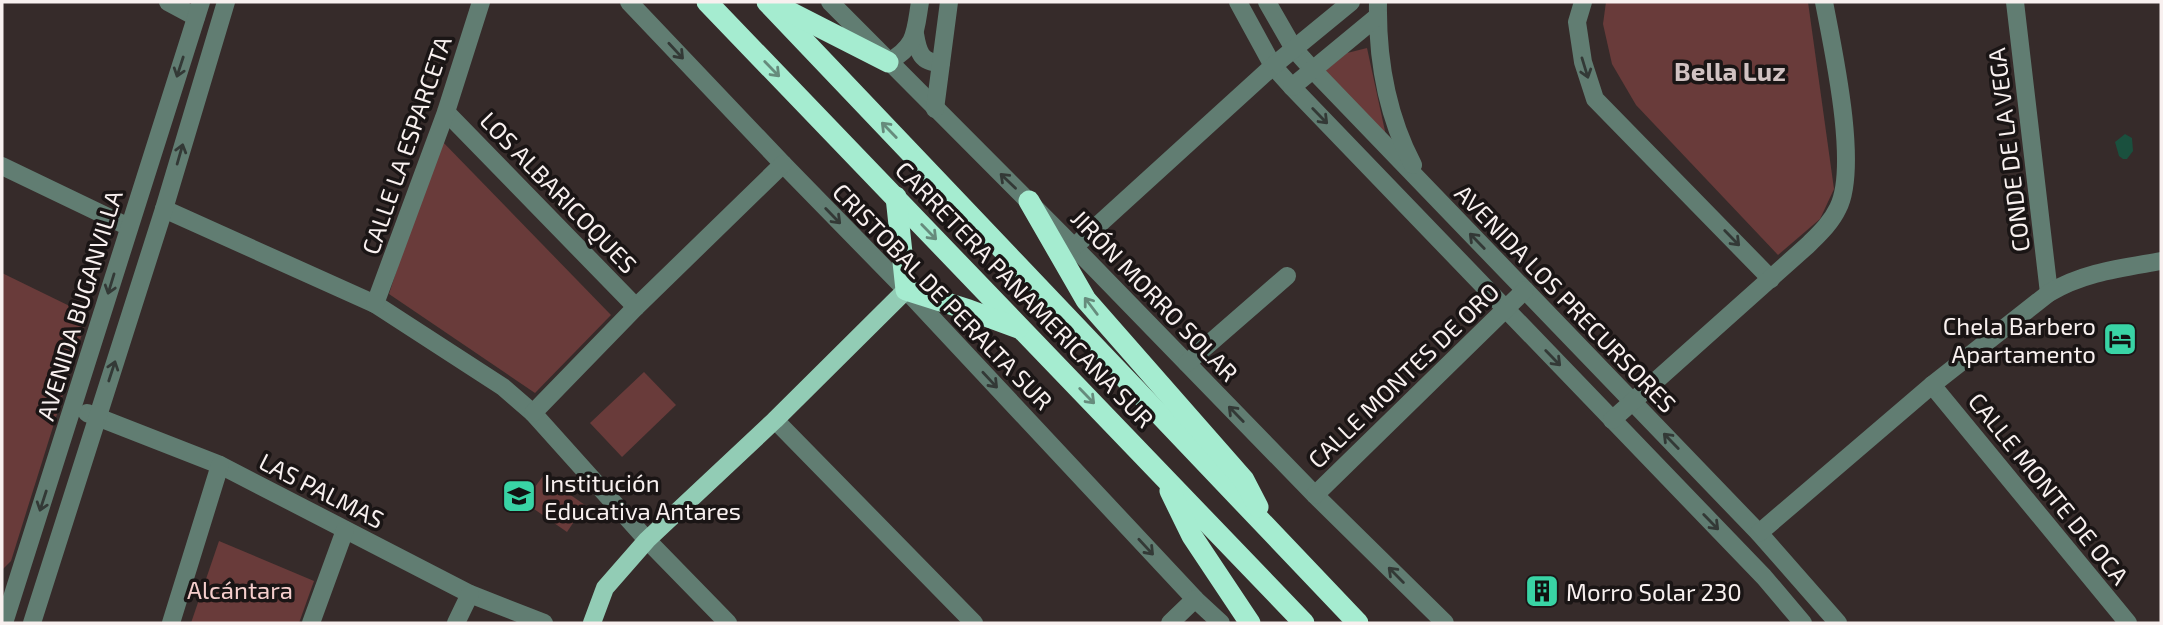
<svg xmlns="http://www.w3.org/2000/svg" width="2163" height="625" font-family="'Exo 2',sans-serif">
	<rect width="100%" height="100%" fill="#362b2a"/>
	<g fill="#693b3a">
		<polygon points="1606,2 1808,2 1834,189 1820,219 1778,255 1636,105 1612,64 1603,24"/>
		<polygon points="1367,48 1388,145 1325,71 1347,53"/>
		<polygon points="439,138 611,315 535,393 389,294"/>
		<polygon points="2,273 88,315 11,561 2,570"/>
		<polygon points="644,372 676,405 622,457 590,423"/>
		<polygon points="543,476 585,505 567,532 524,502"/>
		<polygon points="219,541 314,581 299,623 191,623"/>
	</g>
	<polygon fill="#1a503e" points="2125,134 2132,138 2133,151 2127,159 2123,159 2119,156 2115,142"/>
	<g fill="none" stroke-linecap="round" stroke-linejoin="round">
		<g stroke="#617d72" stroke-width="18">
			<polyline points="168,2 196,17"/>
			<polyline points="629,2 783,164 906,290 1195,599 1221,623"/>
			<polyline points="830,2 1074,247 1315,495 1445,623"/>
			<polyline points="1238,2 1273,66 1292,87 1764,577 1803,623"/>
			<polyline points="1267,2 1294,49 1313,70 1759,533 1838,623"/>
			<path d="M 1378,2 C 1377,58 1387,115 1413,165"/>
			<polyline points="1583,2 1577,22 1583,62 1595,99 1771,279"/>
			<polyline points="2015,2 2049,293"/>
			<path d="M 915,34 C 918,52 921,63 941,63"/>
			<path d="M 888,62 C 917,46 915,32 920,2"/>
			<polyline points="1292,87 1378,16"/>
			<polyline points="935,109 949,2"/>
			<polyline points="446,112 636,307"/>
			<polyline points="2,166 129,227"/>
			<polyline points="164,209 375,304 503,387 533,413 647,540 728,623"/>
			<polyline points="1074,247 1273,66 1351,2"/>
			<polyline points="375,304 446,112 481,2"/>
			<polyline points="1187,363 1287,276"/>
			<polyline points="1932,385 2128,623"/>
			<polyline points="87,413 220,465 470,594 544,623"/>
			<polyline points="533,413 636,307 783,164"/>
			<polyline points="775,420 974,623"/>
			<path d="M 1612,420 L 1808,245 C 1819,234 1831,223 1838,208 C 1859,167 1833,49 1824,2"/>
			<polyline points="1315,495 1525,290"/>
			<path d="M 1759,533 L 1932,385 L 2049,293 C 2084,272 2122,268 2161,261"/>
			<polyline points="4,623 201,2"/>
			<polyline points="32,623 164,209 226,2"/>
			<polyline points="171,623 220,465"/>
			<polyline points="311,623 345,530"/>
			<polyline points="456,623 470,594"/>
			<polyline points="1170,623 1195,599"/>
		</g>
		<polyline stroke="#92ccb5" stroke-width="18" points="592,623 605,588 647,540 775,420 906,290"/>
		<g stroke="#a5ecd0" stroke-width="21">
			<polyline points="707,2 1304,623"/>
			<polyline points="767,2 1358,623"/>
			<polyline points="780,7 888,62"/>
			<polyline points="896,197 906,290 969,310 1018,328"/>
			<polyline points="1029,201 1086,300 1244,480 1258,507"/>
			<polyline points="1170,491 1192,536 1250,623"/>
		</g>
	</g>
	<defs><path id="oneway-shaft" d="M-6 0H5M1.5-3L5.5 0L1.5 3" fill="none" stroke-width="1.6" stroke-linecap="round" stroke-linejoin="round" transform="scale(1.75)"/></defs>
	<g stroke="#333936">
		<use href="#oneway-shaft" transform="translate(676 51) rotate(47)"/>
		<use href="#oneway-shaft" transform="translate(180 67) rotate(108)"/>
		<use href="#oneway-shaft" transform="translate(1585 68) rotate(73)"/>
		<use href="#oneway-shaft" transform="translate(1320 116) rotate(46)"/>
		<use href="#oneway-shaft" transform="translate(180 154) rotate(-74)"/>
		<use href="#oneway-shaft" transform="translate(1008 181) rotate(-136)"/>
		<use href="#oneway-shaft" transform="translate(833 216) rotate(46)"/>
		<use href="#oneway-shaft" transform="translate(1732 238) rotate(46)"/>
		<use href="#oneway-shaft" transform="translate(1477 241) rotate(-134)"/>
		<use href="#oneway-shaft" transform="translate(111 284) rotate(107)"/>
		<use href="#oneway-shaft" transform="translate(1553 358) rotate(46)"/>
		<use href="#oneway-shaft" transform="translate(112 371) rotate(-72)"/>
		<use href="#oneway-shaft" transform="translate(990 380) rotate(47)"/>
		<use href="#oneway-shaft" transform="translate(1236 414) rotate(-134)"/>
		<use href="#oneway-shaft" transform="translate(1671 441) rotate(-134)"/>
		<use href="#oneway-shaft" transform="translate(43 501) rotate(108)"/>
		<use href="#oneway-shaft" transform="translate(1711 522) rotate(46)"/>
		<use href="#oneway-shaft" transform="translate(1146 547) rotate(47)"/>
		<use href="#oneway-shaft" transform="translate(1396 575) rotate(-135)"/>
	</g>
	<g stroke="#668b7c">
		<use href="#oneway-shaft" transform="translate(772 69) rotate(46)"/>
		<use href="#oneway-shaft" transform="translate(889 130) rotate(-134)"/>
		<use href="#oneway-shaft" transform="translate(929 232) rotate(46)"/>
		<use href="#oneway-shaft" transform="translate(1091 306) rotate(-127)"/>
		<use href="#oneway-shaft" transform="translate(1087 396) rotate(46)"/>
	</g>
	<defs>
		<g id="hotel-square" transform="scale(1.75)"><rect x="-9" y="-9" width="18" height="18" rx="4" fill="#39d4a5" stroke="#1a1515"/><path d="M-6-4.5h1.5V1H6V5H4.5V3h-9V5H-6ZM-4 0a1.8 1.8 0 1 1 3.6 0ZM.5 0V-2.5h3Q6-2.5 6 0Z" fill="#111"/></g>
		<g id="school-square" transform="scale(1.75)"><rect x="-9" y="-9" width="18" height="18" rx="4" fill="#39d4a5" stroke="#1a1515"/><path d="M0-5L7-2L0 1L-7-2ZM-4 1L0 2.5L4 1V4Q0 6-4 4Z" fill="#111"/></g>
		<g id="building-square" transform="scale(1.75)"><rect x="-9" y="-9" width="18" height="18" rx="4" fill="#39d4a5" stroke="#1a1515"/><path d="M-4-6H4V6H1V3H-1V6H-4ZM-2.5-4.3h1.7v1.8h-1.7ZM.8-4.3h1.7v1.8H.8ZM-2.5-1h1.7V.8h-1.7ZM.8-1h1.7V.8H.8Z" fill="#111"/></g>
	</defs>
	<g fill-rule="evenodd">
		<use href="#hotel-square" x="2120" y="339"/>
		<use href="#school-square" x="519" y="496"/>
		<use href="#building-square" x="1542" y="591"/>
	</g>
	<g text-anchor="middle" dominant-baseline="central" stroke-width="7" stroke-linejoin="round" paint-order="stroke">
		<g font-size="24" fill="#f8f0ef" stroke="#1a1515">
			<text transform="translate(406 145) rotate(-71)">CALLE LA ESPARCETA</text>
			<text transform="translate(2008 150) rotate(-97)">CONDE DE LA VEGA</text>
			<text transform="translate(559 192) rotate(46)">LOS ALBARICOQUES</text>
			<text transform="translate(1025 294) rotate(46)">CARRETERA PANAMERICANA SUR</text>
			<text transform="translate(1155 295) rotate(46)">JIRÓN MORRO SOLAR</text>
			<text transform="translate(943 296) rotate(46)">CRISTOBAL DE PERALTA SUR</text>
			<text transform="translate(1566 298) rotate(46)">AVENIDA LOS PRECURSORES</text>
			<text transform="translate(79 305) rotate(-73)">AVENIDA BUGANVILLA</text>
			<text transform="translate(1403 375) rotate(-44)">CALLE MONTES DE ORO</text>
			<text transform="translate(2049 488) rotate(51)">CALLE MONTE DE OCA</text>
			<text transform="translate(322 490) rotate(27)">LAS PALMAS</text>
		</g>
		<g font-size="24" fill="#f8f0ef" stroke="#1a1515" text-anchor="start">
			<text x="2096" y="325" text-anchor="end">Chela Barbero<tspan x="2096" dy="28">Apartamento</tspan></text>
			<text x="544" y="482">Institución<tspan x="544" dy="28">Educativa Antares</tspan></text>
			<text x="1566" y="591">Morro Solar 230</text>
		</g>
		<g font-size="24" fill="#f5cecc" stroke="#1a1515">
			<text x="240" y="589">Alcántara</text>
		</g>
		<g font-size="26" font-weight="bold" fill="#d1c2c2" stroke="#1a1515">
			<text x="1730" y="70">Bella Luz</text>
		</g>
	</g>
	<rect width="2163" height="625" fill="none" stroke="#f8f0ef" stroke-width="7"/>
</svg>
